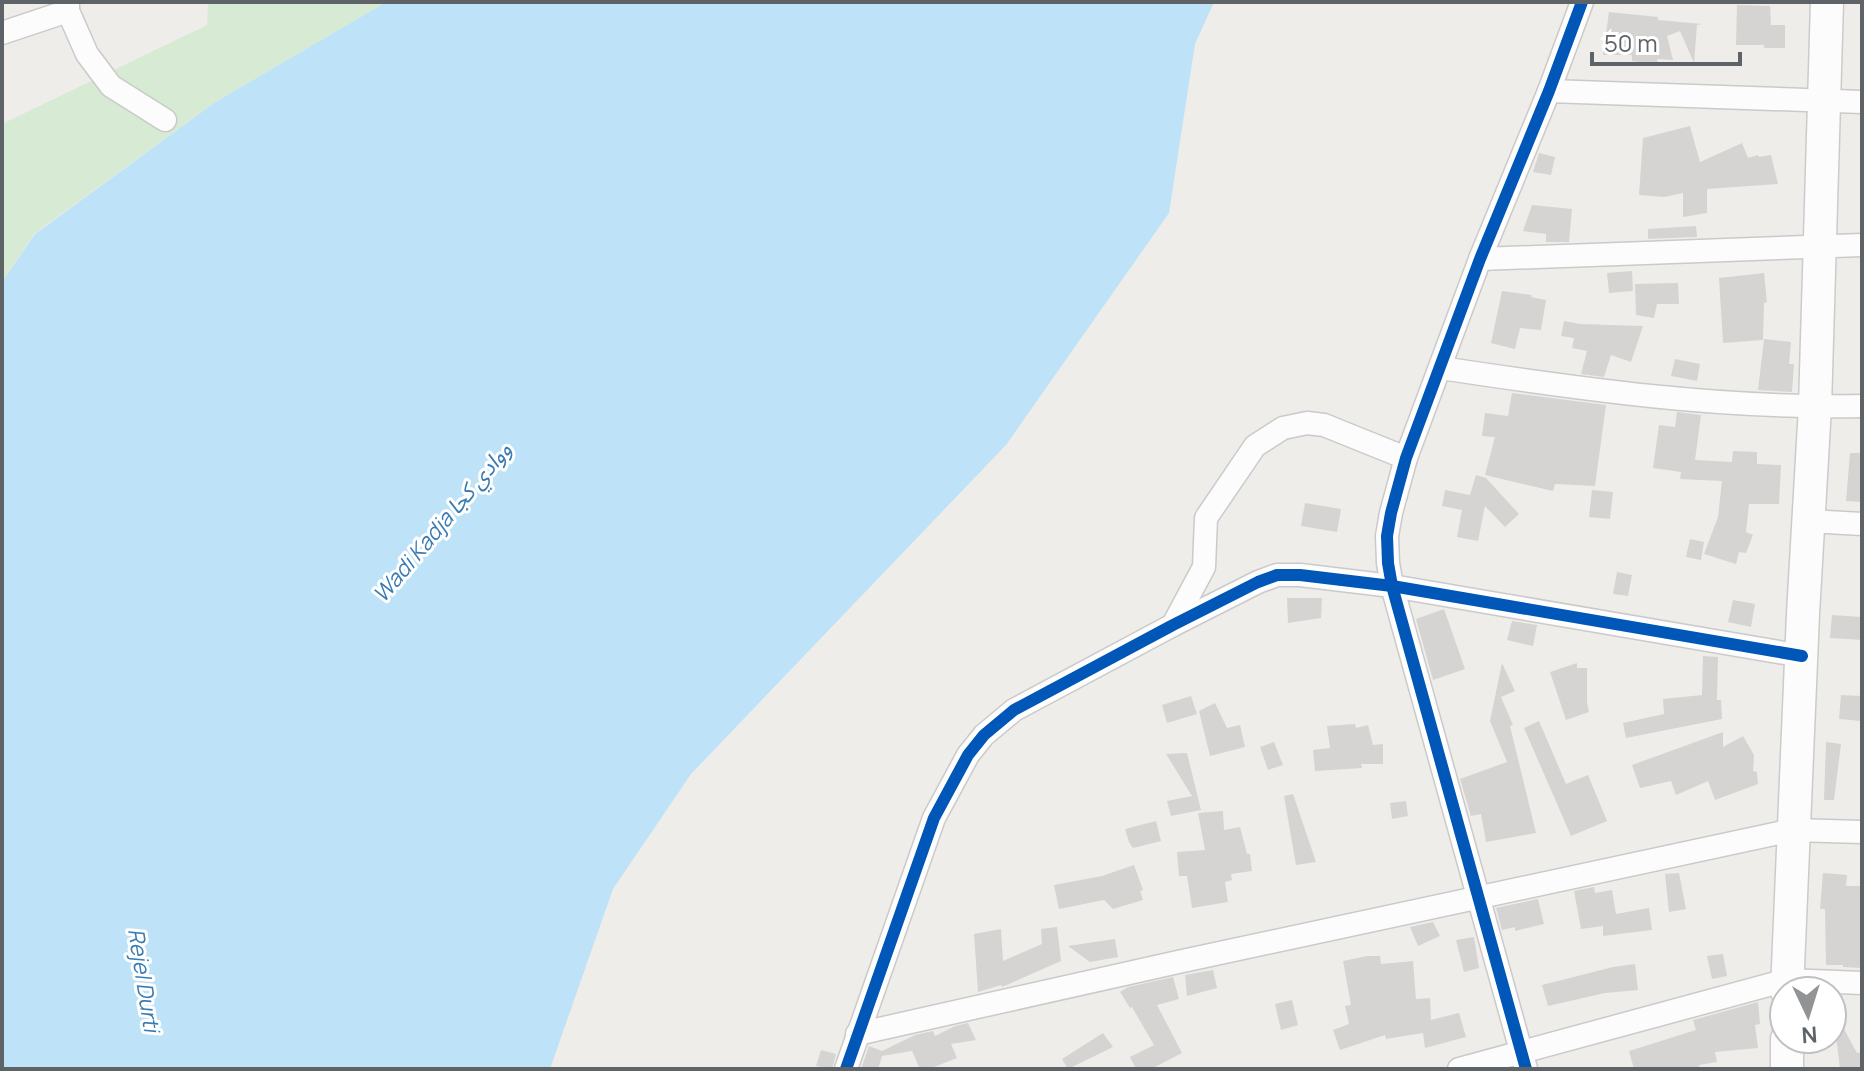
<svg xmlns="http://www.w3.org/2000/svg" width="1864" height="1071" font-family="Manrope,'Noto Sans Arabic',sans-serif">
	<rect width="100%" height="100%" fill="#efede9"/>
	<polygon fill="#d7ebd4" points="208,2 386,2 214,103 35,233 2,282 2,124 207,25"/>
	<polygon fill="#bee3f8" points="386,2 1214,2 1195,44 1169,213 1006,445 691,774 613,889 550,1069 2,1069 2,282 35,234 214,103"/>
	<g fill="#d5d4d2">
		<polygon points="1737,5 1770,6 1771,25 1785,25 1785,48 1764,48 1764,45 1736,45"/>
		<polygon points="1609,12 1658,17 1658,20 1702,24 1697,25 1694,63 1680,31 1667,36 1673,60 1657,59 1658,64 1632,61 1632,55 1603,55"/>
		<polygon points="1690,126 1700,162 1742,143 1748,158 1758,155 1759,157 1771,155 1778,184 1707,189 1707,213 1683,217 1683,193 1664,197 1639,195 1643,138"/>
		<polygon points="1539,153 1555,157 1551,175 1533,172"/>
		<polygon points="1532,205 1572,209 1569,242 1546,242 1546,234 1523,231"/>
		<polygon points="1696,226 1697,237 1648,239 1648,229"/>
		<polygon points="1632,271 1633,291 1609,293 1607,273"/>
		<polygon points="1764,273 1767,302 1764,303 1763,340 1723,343 1719,278"/>
		<polygon points="1678,283 1679,304 1657,304 1654,318 1636,315 1635,284"/>
		<polygon points="1502,291 1532,295 1531,297 1546,300 1541,330 1520,328 1515,349 1491,343"/>
		<polygon points="1564,321 1580,324 1643,326 1631,362 1611,355 1604,377 1581,374 1587,351 1572,348 1574,338 1561,336"/>
		<polygon points="1764,339 1791,342 1789,364 1794,364 1792,392 1758,390"/>
		<polygon points="1675,359 1700,364 1697,381 1671,376"/>
		<polygon points="1512,393 1606,405 1595,486 1555,484 1553,491 1485,475 1495,437 1482,436 1485,413 1508,416"/>
		<polygon points="1677,412 1701,415 1695,460 1732,462 1733,451 1757,452 1757,464 1781,465 1779,504 1749,504 1746,532 1753,535 1746,553 1739,552 1736,564 1704,554 1718,517 1722,481 1680,479 1681,472 1653,468 1659,425 1675,427"/>
		<polygon points="1850,453 1862,453 1862,502 1846,501"/>
		<polygon points="1476,475 1486,478 1519,514 1505,527 1485,506 1478,541 1457,537 1462,510 1442,506 1445,490 1470,495"/>
		<polygon points="1592,490 1613,492 1610,519 1589,517"/>
		<polygon points="1305,503 1341,509 1337,532 1301,526"/>
		<polygon points="1690,539 1704,542 1701,560 1686,557"/>
		<polygon points="1617,572 1632,575 1628,596 1613,594"/>
		<polygon points="1287,598 1322,598 1321,618 1288,623"/>
		<polygon points="1733,600 1755,604 1751,627 1728,622"/>
		<polygon points="1444,609 1465,669 1433,680 1416,619"/>
		<polygon points="1832,615 1862,617 1862,640 1830,638"/>
		<polygon points="1512,621 1537,625 1533,646 1507,640"/>
		<polygon points="1703,656 1718,657 1717,700 1721,700 1722,719 1626,738 1623,723 1664,714 1663,699 1702,695"/>
		<polygon points="1502,663 1515,691 1501,697 1513,725 1510,726 1536,833 1486,842 1481,814 1471,816 1460,779 1507,762 1490,721"/>
		<polygon points="1577,663 1577,668 1587,668 1587,703 1589,712 1566,720 1550,672"/>
		<polygon points="1841,695 1862,696 1862,721 1839,719"/>
		<polygon points="1191,696 1197,714 1167,723 1162,705"/>
		<polygon points="1215,703 1227,728 1240,725 1245,747 1210,756 1199,711"/>
		<polygon points="1539,721 1566,784 1588,775 1607,821 1571,836 1524,728"/>
		<polygon points="1355,724 1356,728 1368,725 1373,745 1383,744 1383,764 1361,764 1362,768 1315,771 1313,750 1330,748 1327,726"/>
		<polygon points="1723,732 1723,747 1743,736 1754,755 1753,771 1757,772 1758,784 1715,800 1708,781 1676,795 1671,781 1640,788 1632,765"/>
		<polygon points="1274,742 1283,765 1268,770 1260,747"/>
		<polygon points="1826,742 1841,744 1834,800 1824,800"/>
		<polygon points="1187,753 1201,810 1171,816 1167,801 1192,796 1166,754"/>
		<polygon points="1293,794 1316,862 1296,865 1284,796"/>
		<polygon points="1406,801 1408,816 1392,819 1390,803"/>
		<polygon points="1223,811 1224,830 1240,827 1247,854 1250,854 1252,871 1231,874 1232,880 1225,882 1228,902 1192,908 1187,876 1179,876 1177,852 1205,850 1198,813"/>
		<polygon points="1156,821 1161,841 1133,848 1129,842 1125,829"/>
		<polygon points="1134,865 1143,890 1140,891 1143,900 1113,909 1104,900 1059,909 1054,885 1102,876"/>
		<polygon points="1679,873 1686,909 1669,912 1665,874"/>
		<polygon points="1823,873 1847,875 1846,886 1862,886 1862,968 1843,967 1843,965 1826,965 1825,909 1820,909"/>
		<polygon points="1594,887 1595,893 1612,890 1616,914 1649,908 1652,930 1603,936 1603,926 1581,929 1574,891"/>
		<polygon points="1538,899 1544,924 1515,931 1515,927 1502,930 1496,908"/>
		<polygon points="1433,922 1440,936 1418,946 1410,927"/>
		<polygon points="1057,927 1061,961 1002,987 1001,985 978,992 974,934 1001,929 1003,961 1042,944 1041,929"/>
		<polygon points="1474,937 1479,968 1464,972 1456,940"/>
		<polygon points="1115,939 1118,957 1090,962 1068,946"/>
		<polygon points="1723,954 1727,976 1712,979 1707,956"/>
		<polygon points="1367,956 1380,956 1381,964 1413,961 1416,999 1430,998 1431,1020 1459,1013 1466,1037 1425,1048 1423,1033 1386,1039 1385,1035 1340,1050 1333,1030 1349,1024 1345,1006 1351,1005 1343,961"/>
		<polygon points="1635,964 1638,990 1605,993 1548,1006 1542,985 1613,967"/>
		<polygon points="1213,970 1217,988 1187,996 1185,975"/>
		<polygon points="1173,977 1179,999 1157,1005 1182,1053 1151,1069 1136,1069 1130,1057 1154,1045 1132,1007 1130,1008 1120,992 1128,987"/>
		<polygon points="1292,1000 1298,1025 1281,1030 1275,1004"/>
		<polygon points="1758,1002 1760,1024 1755,1025 1758,1048 1715,1052 1717,1062 1699,1065 1700,1069 1634,1069 1629,1051 1696,1030 1693,1020"/>
		<polygon points="1833,1009 1857,1053 1862,1052 1862,1069 1840,1069"/>
		<polygon points="968,1023 976,1040 951,1044 957,1058 929,1069 920,1069 912,1051 882,1056 878,1069 861,1069 869,1046 882,1051 915,1035 933,1031 935,1036 955,1026"/>
		<polygon points="1103,1033 1113,1047 1068,1069 1062,1059"/>
		<polygon points="821,1050 836,1054 832,1069 816,1066"/>
	</g>
	<g fill="none" stroke-linecap="round" stroke-linejoin="round">
		<g stroke="#cacaca" stroke-width="25">
			<g id="street">
				<polyline points="68,11 87,54 111,86 165,120"/>
				<polyline points="2,33 68,11 68,2"/>
				<polyline points="1549,91 1862,102"/>
				<polyline points="1480,259 1862,245"/>
				<path d="M 1441,368 C 1580,389 1721,409 1862,406"/>
				<polyline points="1808,521 1862,524"/>
				<polyline points="1173,625 1204,567 1206,518 1255,446 1283,428 1307,423 1324,425 1406,458"/>
				<polyline points="857,1034 1178,962 1793,830 1862,832"/>
				<polyline points="846,1069 934,818 968,755 984,735 1014,710 1173,625 1258,582 1277,575 1300,575 1392,586 1802,656"/>
				<polyline points="1459,1069 1787,980 1862,983"/>
				<polyline points="1526,1069 1392,586 1388,563 1387,536 1391,513 1406,458 1480,259 1549,91 1582,2"/>
			</g>
		</g>
		<g stroke="#cbcbcb" stroke-width="35">
			<g id="secondary">
				<polyline points="1787,991 1803,614 1815,407 1827,2"/>
				<polyline points="1787,1069 1787,1039"/>
			</g>
		</g>
		<use href="#street" stroke="#fdfcfc" stroke-width="22"/>
		<use href="#secondary" stroke="#fdfcfc" stroke-width="32"/>
		<g stroke="#fff" stroke-width="17">
			<g id="cycleway">
				<polyline points="846,1069 934,818 968,755 984,735 1014,710 1173,625 1258,582 1277,575 1300,575 1392,586 1802,656"/>
				<polyline points="1526,1069 1392,586 1388,563 1387,536 1391,513 1406,458 1480,259 1549,91 1582,2"/>
			</g>
		</g>
		<use href="#cycleway" stroke="#0057b8" stroke-width="12"/>
	</g>
	<g text-anchor="middle" dominant-baseline="central" stroke-width="6" stroke-linejoin="round" paint-order="stroke">
		<g font-size="22" font-style="italic" fill="#397bb2" stroke="#fff">
			<text transform="translate(442 522) rotate(-50)">Wadi Kadja ووادي كجا</text>
			<text transform="translate(144 980) rotate(81)">Rejel Durti</text>
		</g>
	</g>
	<rect width="1864" height="1071" fill="none" stroke="#5e6368" stroke-width="8"/>
	<g transform="translate(1808 1015) rotate(176)"><circle r="38" fill="#ffffff" stroke="#bfc1c3" stroke-width="2"/>
	<path d="M0-6L14 30L0 20L-14 30Z" fill="#919395"/>
	<text y="-12" font-size="22" font-weight="bold" text-anchor="middle" fill="#5e6368">N</text>
	</g>
	<path d="M1592 52v12h148v-12" fill="none" stroke="#5e6368" stroke-width="4"/>
	<text x="1604" y="52" font-size="24" fill="#5e6368" stroke="#ffffff" stroke-width="6" paint-order="stroke">50 m</text>
</svg>
